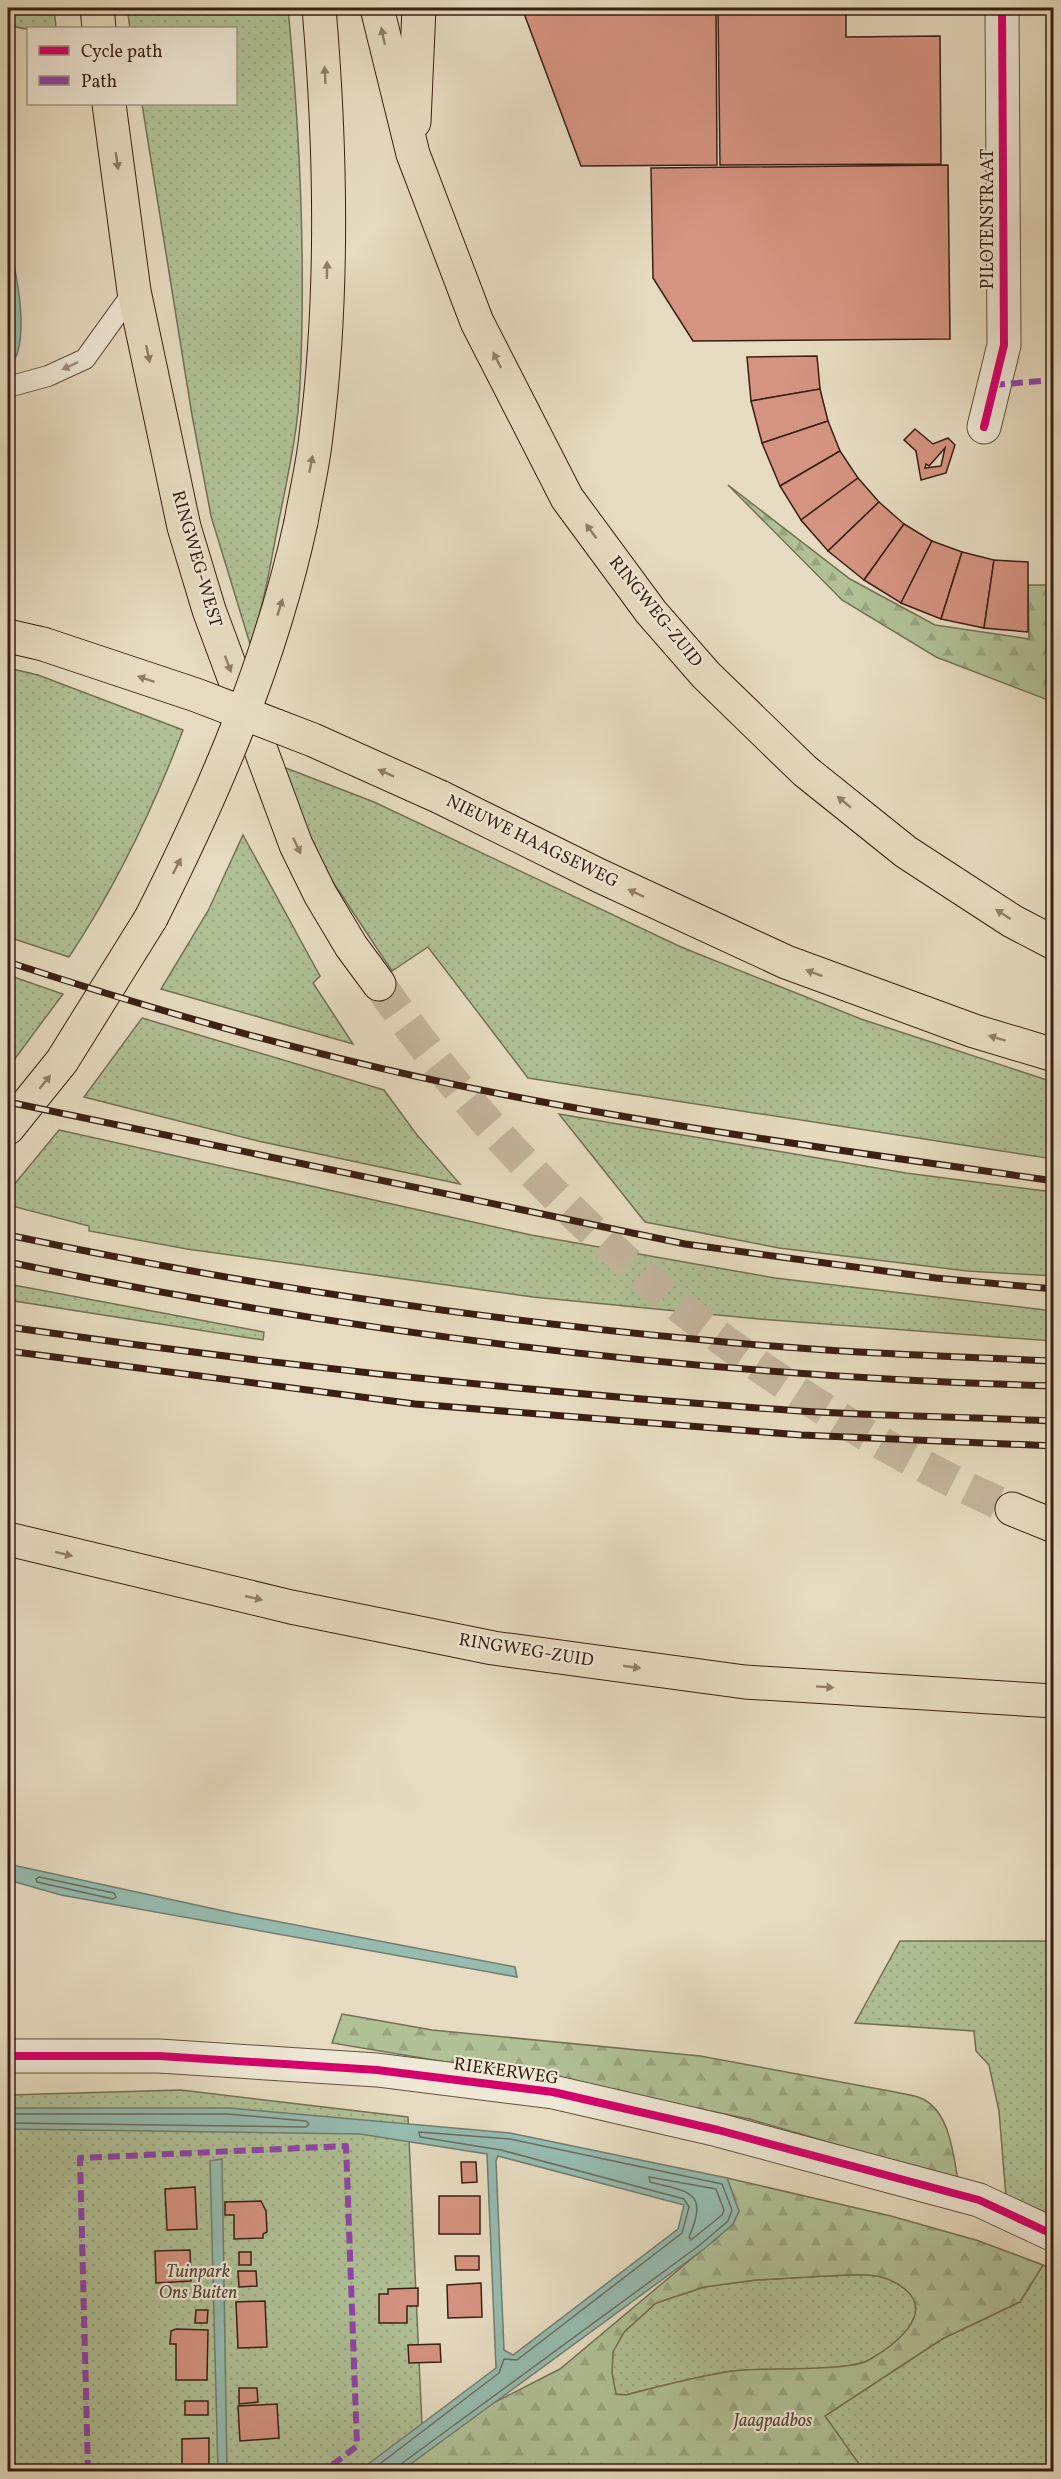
<svg xmlns="http://www.w3.org/2000/svg" width="1061" height="2479" font-family="Vollkorn,serif">
	<defs>
		<pattern id="grass-dots" width="8" height="8" patternUnits="userSpaceOnUse" patternTransform="scale(1.5)"><rect width="8" height="8" fill="#b0c196"/><path d="M2 2h.1M6 6h.1" fill="none" stroke="#98a580" stroke-width="1.8" stroke-linecap="round"/></pattern>
		<pattern id="forest-firs" width="22" height="20" patternUnits="userSpaceOnUse" patternTransform="scale(1.5)"><rect width="22" height="20" fill="#b0c196"/><path d="M5 1l3.5 6h-7zM16 11l3.5 6h-7z" fill="#98a580"/></pattern>
	</defs>
	<rect width="100%" height="100%" fill="#e6dbc0"/>
	<filter id="stains"><feTurbulence type="fractalNoise" baseFrequency=".00333" numOctaves="4"/><feColorMatrix values="0 0 0 0 .2 0 0 0 0 .09 0 0 0 0 .02 0 0 0 .5 -.17"/></filter>
	<radialGradient id="worn" r=".72"><stop offset=".6" stop-color="#630" stop-opacity="0"/><stop offset="1" stop-color="#630" stop-opacity=".3"/></radialGradient>
	<g fill="url(#grass-dots)" stroke="#747054" stroke-width="1.5">
		<path d="M 8,8 L 54,8 L 56,28 C 38,29 23,32 8,23 Z"/>
		<path d="M 127,8 L 288,8 C 300,133 306,259 300,385 C 298,432 287,479 278,525 C 270,566 264,606 250,644 L 211,516 L 192,415 L 142,104 L 236,104 L 236,28 L 130,28 Z"/>
		<path d="M 8,668 L 38,675 L 183,730 C 153,809 116,886 69,957 L 8,937 Z"/>
		<polygon points="278,765 374,802 681,947 861,1019 1053,1082 1053,1159 528,1078 428,947 392,971 331,879 293,812"/>
		<polygon points="243,835 320,976 313,983 353,1044 161,989 208,911"/>
		<polygon points="8,975 63,994 8,1068"/>
		<polygon points="142,1018 384,1090 417,1135 460,1184 258,1141 84,1097"/>
		<polygon points="559,1114 906,1173 1053,1192 1053,1276 967,1271 779,1248 645,1222"/>
		<polygon points="59,1130 531,1235 775,1278 1053,1311 1053,1341 759,1319 533,1297 187,1249 89,1231 89,1226 8,1205 8,1192"/>
		<polygon points="8,1284 264,1332 263,1340 8,1300"/>
		<polygon points="900,1941 1053,1941 1053,2215 1006,2197 999,2111 989,2065 976,2051 974,2031 855,2023"/>
		<polygon points="181,2090 408,2117 424,2471 8,2471 8,2095"/>
		<polygon points="1043,2265 1053,2270 1053,2311 1047,2323 1054,2340 1053,2471 864,2471 824,2416 942,2339 1020,2302"/>
		<path d="M 826,2276 C 842,2276 860,2273 876,2276 C 886,2277 897,2283 905,2289 C 936,2315 892,2347 869,2360 C 847,2373 763,2367 733,2371 C 697,2376 661,2386 626,2395 L 615,2394 L 612,2373 L 613,2351 L 624,2332 L 656,2303 L 705,2287 L 756,2280 Z"/>
		<polygon points="492,2465 525,2466 532,2472 477,2472 481,2467"/>
	</g>
	<g fill="url(#forest-firs)" stroke="#747054" stroke-width="1.5" fill-rule="evenodd">
		<polygon points="1047,341 1053,341 1053,373 1047,374"/>
		<polygon points="728,485 850,579 935,625 1029,639 1028,585 1053,585 1053,702 936,657 842,600"/>
		<path d="M 342,2014 L 432,2030 L 700,2056 L 895,2092 C 903,2094 915,2095 923,2099 C 950,2113 953,2154 958,2180 L 749,2119 L 577,2084 L 332,2043 Z"/>
		<path d="M 727,2178 L 891,2216 L 979,2241 L 1043,2265 L 1020,2302 L 942,2339 L 825,2416 L 864,2471 L 532,2472 C 523,2460 487,2462 477,2471 L 388,2472 L 450,2425 L 560,2369 L 733,2224 L 739,2211 ZM 826,2276 C 842,2276 860,2273 876,2276 C 886,2277 897,2283 905,2289 C 936,2315 892,2347 869,2360 C 848,2372 763,2367 733,2371 C 697,2376 661,2386 626,2395 L 616,2394 L 612,2373 L 613,2352 L 624,2332 L 656,2303 L 704,2287 L 756,2280 Z"/>
	</g>
	<g fill="#96bbaf" stroke="#717d70" stroke-width="1.5" fill-rule="evenodd">
		<path d="M 8,235 C 15,269 30,331 14,361 L 8,364 Z"/>
		<polygon points="8,1864 233,1913 515,1967 517,1977 61,1895 8,1880"/>
		<path d="M 8,2108 L 229,2108 L 510,2133 L 727,2178 L 739,2211 L 733,2224 L 704,2249 L 401,2471 L 359,2471 L 496,2368 L 487,2154 L 360,2134 L 8,2129 ZM 498,2156 L 684,2205 L 678,2229 L 513,2355 L 504,2350 L 496,2161 Z"/>
		<polygon points="222,2159 227,2471 227,2472 218,2471 210,2161"/>
	</g>
	<g fill="none" stroke-linecap="round" stroke-linejoin="round">
		<g stroke="#686d60" stroke-width="1.5">
			<path d="M 8,264 C 11,282 21,347 8,357"/>
			<polygon points="39,1877 114,1893 116,1897 113,1899 37,1882 36,1879"/>
			<polyline points="8,2114 228,2114 306,2121 309,2124 306,2127 8,2123"/>
			<path d="M 649,2177 L 716,2189 L 724,2210 L 722,2215 L 691,2240 L 689,2237 C 710,2190 687,2192 650,2182 Z"/>
			<polyline points="369,2472 499,2373 504,2359 517,2360 682,2233 689,2207 684,2199 501,2150 420,2137 419,2132 510,2139 722,2184 732,2210 728,2221 700,2245 401,2464 398,2472"/>
		</g>
	</g>
	<g fill="#d59381" stroke="#391f11" stroke-width="1.5" fill-rule="evenodd">
		<polygon points="522,8 716,8 717,165 581,166"/>
		<polygon points="718,8 846,8 846,37 940,36 941,164 720,165"/>
		<polygon points="948,165 950,339 693,341 653,278 651,168"/>
		<polygon points="817,356 820,389 751,401 747,357"/>
		<polygon points="820,389 828,421 762,443 751,401"/>
		<polygon points="828,421 840,451 780,486 762,443"/>
		<path d="M 915,429 L 933,444 L 948,438 L 955,445 L 946,473 L 921,480 L 916,451 L 904,440 ZM 945,448 L 941,466 L 925,468 L 926,464 L 929,466 Z"/>
		<polygon points="840,451 858,478 801,520 780,486"/>
		<polygon points="858,478 879,502 828,551 801,520"/>
		<polygon points="879,502 904,524 864,580 828,551"/>
		<polygon points="904,524 932,541 901,603 864,580"/>
		<polygon points="932,541 962,552 941,619 901,603"/>
		<polygon points="962,552 994,560 984,628 941,619"/>
		<polygon points="994,560 1028,562 1028,632 984,628"/>
		<polygon points="461,2162 476,2162 477,2182 462,2183"/>
		<polygon points="195,2187 197,2229 167,2230 165,2189"/>
		<rect x="439" y="2196" width="41" height="38"/>
		<polygon points="261,2201 266,2211 267,2232 263,2234 263,2238 234,2239 234,2215 225,2215 225,2202"/>
		<polygon points="190,2250 191,2281 156,2283 155,2251"/>
		<rect x="239" y="2252" width="12" height="13"/>
		<polygon points="455,2256 479,2256 479,2270 456,2270"/>
		<polygon points="238,2271 256,2271 257,2286 239,2287"/>
		<polygon points="481,2283 482,2317 448,2318 447,2285"/>
		<polygon points="418,2288 418,2306 407,2306 407,2323 379,2323 379,2294 388,2294 388,2289"/>
		<polygon points="265,2301 267,2347 238,2348 236,2302"/>
		<polygon points="196,2310 208,2310 207,2323 195,2323"/>
		<polygon points="176,2329 208,2330 207,2380 176,2380 176,2344 170,2344 171,2331"/>
		<polygon points="440,2344 441,2362 409,2363 408,2345"/>
		<polygon points="239,2388 257,2388 258,2402 239,2404"/>
		<rect x="185" y="2401" width="23" height="14"/>
		<polygon points="277,2404 279,2438 240,2441 238,2406"/>
		<polygon points="209,2438 209,2472 182,2472 182,2439"/>
	</g>
	<g fill="none" stroke-linecap="round" stroke-linejoin="round">
		<path stroke="#c3b59d" stroke-width="33" stroke-dasharray="33 16" stroke-linecap="butt" d="M 379,984 C 539,1214 756,1395 1012,1509"/>
		<g stroke="#644e3d" stroke-width="22">
			<polyline id="service" points="8,387 48,376 85,359 134,291"/>
		</g>
		<g stroke="#644e3d" stroke-width="35">
			<g id="minor">
				<polyline points="984,427 1004,345 1002,8"/>
				<polyline points="8,2056 159,2056 377,2070 553,2092 718,2130 979,2200 1054,2235"/>
			</g>
		</g>
		<g stroke="#391f11" stroke-width="35">
			<g id="motorway">
				<polyline points="97,8 99,28"/>
				<polyline points="377,8 413,154 477,322 567,498 651,612 706,675 805,771 906,852 1012,921 1054,943"/>
				<polyline points="109,104 134,291 184,527 209,610 296,845 320,894 351,946 379,984"/>
				<polyline points="414,122 419,8"/>
				<path d="M 301,522 C 306,493 313,465 316,436 C 334,295 331,149 319,8"/>
				<polyline points="8,636 43,644"/>
				<polyline points="440,797 600,876 786,962 974,1031 1054,1055"/>
				<polyline points="8,1128 62,1061 151,918"/>
				<polyline points="1012,1509 1054,1526"/>
				<polyline points="8,1539 291,1607 493,1648 745,1682 1054,1701"/>
			</g>
		</g>
		<use href="#service" stroke="#efe8d6" stroke-width="20"/>
		<use href="#minor" stroke="#efe8d6" stroke-width="33"/>
		<use href="#motorway" stroke="#e6dbc0" stroke-width="33"/>
		<g stroke="#391f11" stroke-width="7">
			<g id="rail">
				<path d="M 8,962 C 169,1015 334,1062 501,1094 C 684,1130 869,1154 1054,1181"/>
				<polyline points="8,1102 685,1244 936,1278 1054,1289"/>
				<path d="M 8,1235 C 237,1284 470,1318 704,1340 C 820,1352 937,1356 1054,1361"/>
				<path d="M 8,1262 C 351,1334 702,1376 1054,1386"/>
				<path d="M 8,1327 C 270,1365 535,1393 800,1411 C 884,1416 969,1417 1054,1421"/>
				<polyline points="8,1351 415,1404 801,1435 1054,1446"/>
			</g>
		</g>
		<use href="#rail" stroke="#efe8d6" stroke-width="4.5" stroke-dasharray="14" stroke-linecap="butt"/>
		<g stroke="#391f11" stroke-width="35" stroke-linecap="butt">
			<g id="motorway-bridge">
				<polyline points="43,644 196,695 313,740 440,797"/>
				<path d="M 151,918 C 215,791 271,661 301,522"/>
			</g>
		</g>
		<use href="#motorway-bridge" stroke="#e6dbc0" stroke-width="33"/>
		<g stroke="#8e44ad" stroke-width="6" stroke-dasharray="12 6" stroke-linecap="butt">
			<polyline points="993,385 1054,380"/>
			<polyline points="88,2472 80,2158 346,2146 357,2446 323,2472"/>
		</g>
		<g stroke="#efe8d6" stroke-width="11">
			<g id="cycleway">
				<polyline points="984,427 1004,345 1002,8"/>
				<polyline points="8,2056 159,2056 377,2070 553,2092 718,2130 979,2200 1054,2235"/>
			</g>
		</g>
		<use href="#cycleway" stroke="#d6006c" stroke-width="8"/>
	</g>
	<defs><path id="oneway-solid" d="M-6-.8H1V-3.2L6.5 0L1 3.2V.8H-6Z" transform="scale(1.5)"/></defs>
	<g fill="#907d68">
		<use href="#oneway-solid" transform="translate(383 36) rotate(-102)"/>
		<use href="#oneway-solid" transform="translate(325 75) rotate(-93)"/>
		<use href="#oneway-solid" transform="translate(117 161) rotate(82)"/>
		<use href="#oneway-solid" transform="translate(327 270) rotate(-89)"/>
		<use href="#oneway-solid" transform="translate(148 354) rotate(78)"/>
		<use href="#oneway-solid" transform="translate(497 360) rotate(-117)"/>
		<use href="#oneway-solid" transform="translate(311 464) rotate(-79)"/>
		<use href="#oneway-solid" transform="translate(591 531) rotate(-126)"/>
		<use href="#oneway-solid" transform="translate(280 607) rotate(-73)"/>
		<use href="#oneway-solid" transform="translate(228 664) rotate(70)"/>
		<use href="#oneway-solid" transform="translate(146 679) rotate(-162)"/>
		<use href="#oneway-solid" transform="translate(386 773) rotate(-156)"/>
		<use href="#oneway-solid" transform="translate(844 802) rotate(-141)"/>
		<use href="#oneway-solid" transform="translate(297 846) rotate(65)"/>
		<use href="#oneway-solid" transform="translate(177 866) rotate(-63)"/>
		<use href="#oneway-solid" transform="translate(636 893) rotate(-155)"/>
		<use href="#oneway-solid" transform="translate(1003 914) rotate(-147)"/>
		<use href="#oneway-solid" transform="translate(814 973) rotate(-159)"/>
		<use href="#oneway-solid" transform="translate(997 1038) rotate(-163)"/>
		<use href="#oneway-solid" transform="translate(45 1082) rotate(-51)"/>
		<use href="#oneway-solid" transform="translate(64 1554) rotate(14)"/>
		<use href="#oneway-solid" transform="translate(254 1598) rotate(13)"/>
		<use href="#oneway-solid" transform="translate(632 1667) rotate(8)"/>
		<use href="#oneway-solid" transform="translate(825 1687) rotate(4)"/>
	</g>
	<use fill="#9d8e7d" href="#oneway-solid" transform="translate(70 366) rotate(155)"/>
	<g text-anchor="middle" dominant-baseline="central" stroke-width="4.5" stroke-linejoin="round" paint-order="stroke">
		<g font-size="18" fill="#391f11" stroke="#efe8d6">
			<text transform="translate(988 219) rotate(-90)">PILOTENSTRAAT</text>
			<text transform="translate(196 559) rotate(74)">RINGWEG-WEST</text>
			<text transform="translate(655 612) rotate(51)">RINGWEG-ZUID</text>
			<text transform="translate(532 842) rotate(26)">NIEUWE HAAGSEWEG</text>
			<text transform="translate(526 1651) rotate(9)">RINGWEG-ZUID</text>
			<text transform="translate(506 2072) rotate(8)">RIEKERWEG</text>
		</g>
		<g font-size="18" font-style="italic" fill="#574832" stroke="#efe8d6">
			<text x="198" y="2272">Tuinpark<tspan x="198" dy="21">Ons Buiten</tspan></text>
			<text x="773" y="2421">Jaagpadbos</text>
		</g>
	</g>
	<rect width="1061" height="2479" fill="none" stroke="#e6dbc0" stroke-width="30"/>
	<rect x="9" y="9" width="1043" height="2461" fill="none" stroke="#391f11" stroke-width="3"/>
	<rect x="15" y="15" width="1031" height="2449" fill="none" stroke="#391f11" stroke-width="1.5"/>
	<rect x="27" y="27" width="210" height="78" fill="#efe8d6" stroke="#a69887" stroke-width="1.5"/>
	<rect x="39" y="46" width="30" height="9" fill="#d6006c" stroke="#a69887" stroke-width="1.5"/>
	<text x="81" y="57" font-size="18" fill="#391f11">Cycle path</text>
	<rect x="39" y="76" width="30" height="9" fill="#8e44ad" stroke="#a69887" stroke-width="1.5"/>
	<text x="81" y="87" font-size="18" fill="#391f11">Path</text>
	<rect width="100%" height="100%" filter="url(#stains)"/>
	<rect width="100%" height="100%" fill="url(#worn)"/>
</svg>
